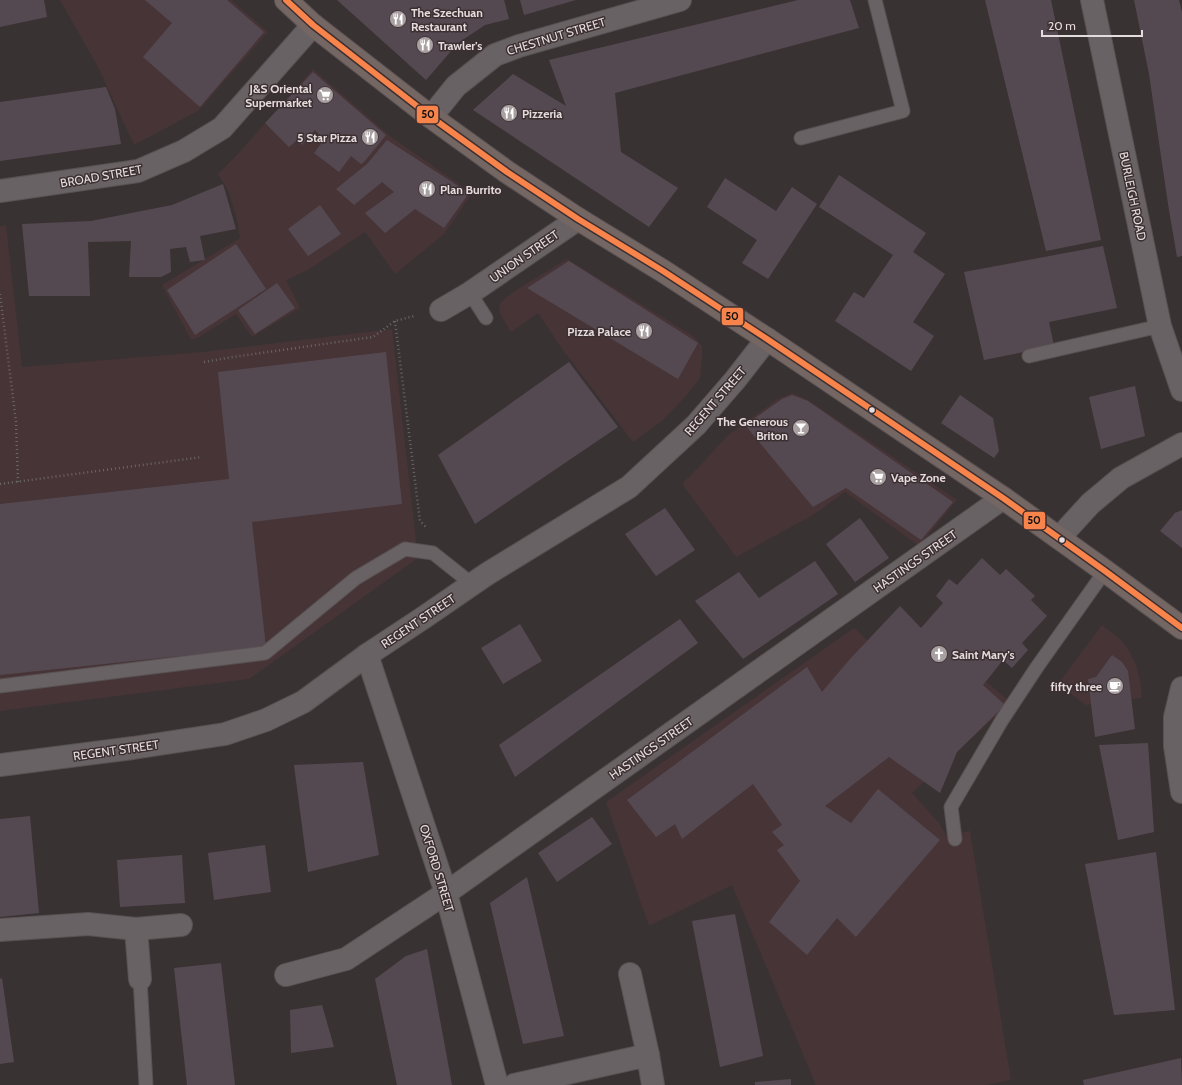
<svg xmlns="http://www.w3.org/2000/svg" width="1182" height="1085" font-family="Cabin,sans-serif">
	<rect width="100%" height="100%" fill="#393233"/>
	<g fill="#473437">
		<polygon points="60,0 231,0 268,32 198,111 134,145 98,67"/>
		<polygon points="313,69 391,137 472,193 444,234 395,274 365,232 308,270 286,280 300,308 252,337 236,314 199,337 191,340 162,285 240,238 237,220 228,190 218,174 236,156"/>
		<polygon points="6,225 22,367 203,352 392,329 418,558 249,679 0,711 0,226"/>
		<polygon points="567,259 693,336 702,346 702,358 700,378 686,396 662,421 633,442 565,353 538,313 511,332 502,317 499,309 501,302 513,292"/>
		<polygon points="792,393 808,400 957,500 919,546 845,492 813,515 736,557 682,484 698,468 728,435 778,399"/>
		<polygon points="1102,625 1121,640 1130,652 1136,665 1140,681 1142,698 1086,705 1058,684"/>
		<polygon points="854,628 945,712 982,678 1009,701 1000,712 912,793 939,823 946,835 970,831 1011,1080 985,1085 816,1085 732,885 649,926 606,802"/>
	</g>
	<g fill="#554951">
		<polygon points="0,0 44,0 47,17 0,27"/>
		<polygon points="145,0 227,0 264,32 200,107 143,57 172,23"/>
		<polygon points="337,0 504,0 509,19 485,25 458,43 426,80"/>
		<polygon points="520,0 576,0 524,15"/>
		<polygon points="798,0 850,0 859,28 615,93 621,152 678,188 649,227 473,110 513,74 566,106 549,60"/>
		<polygon points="985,0 1051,0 1101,240 1046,251"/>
		<polygon points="1134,0 1179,0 1182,12 1182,256 1177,257 1168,204 1149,74"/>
		<polygon points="313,72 386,135 364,162 361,164 351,156 339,172 314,153 324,140 315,130 302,145 297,140 289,147 265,123"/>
		<polygon points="106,87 115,109 121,144 0,161 0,102"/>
		<polygon points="387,140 469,193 444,228 415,209 385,233 365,213 394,192 382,182 354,205 336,189 367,164"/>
		<polygon points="839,175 926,233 913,252 945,274 913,322 934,336 911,371 835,321 854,292 864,298 893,255 819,207"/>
		<polygon points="725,178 776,211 792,187 817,204 768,279 742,263 757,240 707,207"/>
		<polygon points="223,184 236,229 200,236 205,260 190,262 186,247 170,249 171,272 161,277 129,277 131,241 88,242 90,296 29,296 22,224 91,221 172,205"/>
		<polygon points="320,205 341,234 308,256 288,229"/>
		<polygon points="236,244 266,289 195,335 167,290"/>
		<polygon points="1103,246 1117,308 1049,322 1054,346 984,360 964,272"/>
		<polygon points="569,261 698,343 678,379 527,288"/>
		<polygon points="277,283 295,308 255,334 238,310"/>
		<polygon points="386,352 402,504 252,522 266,647 0,675 0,504 229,479 218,372"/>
		<polygon points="569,362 618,427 475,524 438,455"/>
		<polygon points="1135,386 1145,436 1101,449 1089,397"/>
		<polygon points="792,395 808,401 953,502 921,540 846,488 813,507 745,425 782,399"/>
		<polygon points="960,395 993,418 999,451 994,458 941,423"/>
		<polygon points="665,508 695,550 656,576 625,534"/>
		<polygon points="1182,510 1182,548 1160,531 1175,513"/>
		<polygon points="860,518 889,558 855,582 826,544"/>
		<polygon points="982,558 1000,575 1006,569 1035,596 1031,600 1047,616 1022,643 1028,650 1012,668 1003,660 983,685 1005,705 957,752 940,793 889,757 825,806 851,823 878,789 940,840 856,937 837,918 807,955 769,922 800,881 777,850 784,845 772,832 782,825 753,784 682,839 675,824 656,837 627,800 807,667 822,692 850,659 900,606 921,628 943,603 936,596 949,579 957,585"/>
		<polygon points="815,561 838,594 743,659 695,601 739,572 759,598"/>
		<polygon points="680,619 698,643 515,777 499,745"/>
		<polygon points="520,624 542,661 503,684 481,648"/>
		<polygon points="1112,655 1122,662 1128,671 1135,729 1095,737 1088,679 1096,677"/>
		<polygon points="1148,743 1154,832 1118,840 1099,745"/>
		<polygon points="363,762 379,855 308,872 294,765"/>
		<polygon points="30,816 39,913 0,917 0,819"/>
		<polygon points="592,817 612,844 557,882 538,853"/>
		<polygon points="265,845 271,892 214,900 208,853"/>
		<polygon points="1156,852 1175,1010 1114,1015 1085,864"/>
		<polygon points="182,855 185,903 120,907 117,860"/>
		<polygon points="527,877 564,1036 523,1044 490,903"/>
		<polygon points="735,914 763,1056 720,1067 692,921"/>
		<polygon points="427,949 452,1085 397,1085 375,979 406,956"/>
		<polygon points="221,963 235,1085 187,1085 174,968"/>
		<polygon points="2,978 14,1062 0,1064 0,979"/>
		<polygon points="322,1005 334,1047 291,1053 290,1010"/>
		<polygon points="1181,1058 1182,1085 1084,1085 1083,1080"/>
		<polygon points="791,1079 791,1085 755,1085 755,1082"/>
	</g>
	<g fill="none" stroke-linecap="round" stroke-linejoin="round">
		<g stroke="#585152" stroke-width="15">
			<g id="service">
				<polyline points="801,138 903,111 875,0"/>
				<polyline points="470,293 486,318"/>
				<polyline points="1029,356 1160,326"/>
				<polyline points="0,686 265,653 356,578 405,549 433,553 472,584"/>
				<polyline points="955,839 951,807 1002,720 1037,667 1105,571"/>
				<polyline points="140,979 146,1085"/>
			</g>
		</g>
		<g stroke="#585152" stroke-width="24">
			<g id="minor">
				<polyline points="1092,0 1160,326 1182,390"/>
				<polyline points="431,117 456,86 495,55 519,46 680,0"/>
				<polyline points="0,191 138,171 184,151 222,128 313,25"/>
				<polyline points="441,310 470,293 578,219"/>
				<polyline points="1059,538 1090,504 1121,478 1182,444"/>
				<polyline points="367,655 446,893 497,1085"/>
				<polyline points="1182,688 1175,717 1175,746 1182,792"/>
				<polyline points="0,765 133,748 225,734 266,720 303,702 367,655 423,618 487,574 629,487 696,425 735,380 767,339"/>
				<polyline points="136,929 140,979"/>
				<polyline points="0,930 88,924 136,929 181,925"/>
				<polyline points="630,974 648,1055"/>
				<polyline points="286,975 346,959 446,893 1003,498"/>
				<polyline points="514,1085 648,1055 653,1085"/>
			</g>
		</g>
		<g stroke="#585152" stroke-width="24">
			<polyline id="primary" points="286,0 313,25 431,117 507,172 578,219 663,271 767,339 1003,498 1105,571 1182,628"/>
		</g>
		<g stroke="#6b6667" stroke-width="2.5" stroke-dasharray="1 3" stroke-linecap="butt">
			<polyline points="0,294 16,422 18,482"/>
			<polyline points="395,321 420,521 426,527"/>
			<polyline points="204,362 233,357 373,337 395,321 414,316"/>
			<polyline points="0,484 202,457"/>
		</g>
		<use href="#service" stroke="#696264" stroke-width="13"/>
		<use href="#minor" stroke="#696264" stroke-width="22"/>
		<use href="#primary" stroke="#746663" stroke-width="22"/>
		<g stroke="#3c2f31" stroke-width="9">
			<polyline id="bus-1" points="286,0 313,25 431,117 507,172 578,219 663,271 767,339 1003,498 1105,571 1182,628"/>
		</g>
		<use href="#bus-1" stroke="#f8844c" stroke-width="6"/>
	</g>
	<defs>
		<g id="restaurant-disc" transform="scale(0.9)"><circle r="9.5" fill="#a9a0a2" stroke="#3c2f31"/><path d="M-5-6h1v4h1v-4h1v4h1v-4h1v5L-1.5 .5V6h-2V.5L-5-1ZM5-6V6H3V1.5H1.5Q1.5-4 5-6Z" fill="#fff"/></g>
		<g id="supermarket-disc" transform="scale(0.9)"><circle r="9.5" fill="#a9a0a2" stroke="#3c2f31"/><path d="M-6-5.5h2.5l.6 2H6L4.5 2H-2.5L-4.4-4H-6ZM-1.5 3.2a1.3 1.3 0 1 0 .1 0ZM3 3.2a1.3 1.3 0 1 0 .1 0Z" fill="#fff"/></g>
		<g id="bar-disc" transform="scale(0.9)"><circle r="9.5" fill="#a9a0a2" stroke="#3c2f31"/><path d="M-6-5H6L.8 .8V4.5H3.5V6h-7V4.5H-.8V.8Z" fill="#fff"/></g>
		<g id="church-disc" transform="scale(0.9)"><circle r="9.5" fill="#a9a0a2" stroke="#3c2f31"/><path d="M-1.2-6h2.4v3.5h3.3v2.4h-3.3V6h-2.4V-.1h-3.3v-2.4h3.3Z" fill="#fff"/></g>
		<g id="cafe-disc" transform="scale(0.9)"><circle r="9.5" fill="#a9a0a2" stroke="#3c2f31"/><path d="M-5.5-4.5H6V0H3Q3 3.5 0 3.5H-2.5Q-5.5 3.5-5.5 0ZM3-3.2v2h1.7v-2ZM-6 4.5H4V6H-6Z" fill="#fff"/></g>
	</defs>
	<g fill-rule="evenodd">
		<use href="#restaurant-disc" x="398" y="19"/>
		<use href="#restaurant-disc" x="425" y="45"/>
		<use href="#supermarket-disc" x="325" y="95"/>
		<use href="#restaurant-disc" x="509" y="113"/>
		<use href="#restaurant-disc" x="370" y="137"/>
		<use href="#restaurant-disc" x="427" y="189"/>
		<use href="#restaurant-disc" x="644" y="331"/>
		<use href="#bar-disc" x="801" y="428"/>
		<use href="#supermarket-disc" x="878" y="477"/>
		<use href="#church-disc" x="939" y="654"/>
		<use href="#cafe-disc" x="1115" y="686"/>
	</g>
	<g fill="#e5dcdd" stroke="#3c2f31" stroke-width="1.5">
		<circle cx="872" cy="410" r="3.5"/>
		<circle cx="1062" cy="540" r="3.5"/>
	</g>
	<g text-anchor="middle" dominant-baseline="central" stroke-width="3" stroke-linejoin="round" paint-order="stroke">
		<g font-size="12" font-weight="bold" fill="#e5dcdd" stroke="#3c2f31" text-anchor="start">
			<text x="411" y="12">The Szechuan<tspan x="411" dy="14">Restaurant</tspan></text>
			<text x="438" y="45">Trawler's</text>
			<text x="312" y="88" text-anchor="end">J&amp;S Oriental<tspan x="312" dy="14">Supermarket</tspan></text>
			<text x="522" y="113">Pizzeria</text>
			<text x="357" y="137" text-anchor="end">5 Star Pizza</text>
			<text x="440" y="189">Plan Burrito</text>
			<text x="631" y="331" text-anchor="end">Pizza Palace</text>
			<text x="788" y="421" text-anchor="end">The Generous<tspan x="788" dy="14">Briton</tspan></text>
			<text x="891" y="477">Vape Zone</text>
			<text x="952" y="654">Saint Mary's</text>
			<text x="1102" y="686" text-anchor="end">fifty three</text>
		</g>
		<g font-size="12" fill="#e5dcdd" stroke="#3c2f31">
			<text transform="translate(556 36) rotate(-17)">CHESTNUT STREET</text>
			<text transform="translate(101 176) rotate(-10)">BROAD STREET</text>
			<text transform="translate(1133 196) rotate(78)">BURLEIGH ROAD</text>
			<text transform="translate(524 256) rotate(-35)">UNION STREET</text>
			<text transform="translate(715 401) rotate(-49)">REGENT STREET</text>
			<text transform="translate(915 561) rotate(-35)">HASTINGS STREET</text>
			<text transform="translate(418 621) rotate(-34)">REGENT STREET</text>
			<text transform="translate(651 748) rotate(-35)">HASTINGS STREET</text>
			<text transform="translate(116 750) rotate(-8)">REGENT STREET</text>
			<text transform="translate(437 868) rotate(73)">OXFORD STREET</text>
		</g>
	</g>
	<g stroke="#3c2f31" stroke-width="1.5">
		<rect x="416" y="105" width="23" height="19" rx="4" fill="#f8844c"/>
		<rect x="721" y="307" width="23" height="19" rx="4" fill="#f8844c"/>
		<rect x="1023" y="511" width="23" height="19" rx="4" fill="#f8844c"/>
	</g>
	<g font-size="11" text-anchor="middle" font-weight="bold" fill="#111">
		<text x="428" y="118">50</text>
		<text x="732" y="320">50</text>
		<text x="1034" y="524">50</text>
	</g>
	<path d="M1042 30v6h100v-6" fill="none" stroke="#e5dcdd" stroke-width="2"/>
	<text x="1048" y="30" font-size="12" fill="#e5dcdd" stroke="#3c2f31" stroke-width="3" paint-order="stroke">20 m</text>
</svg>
